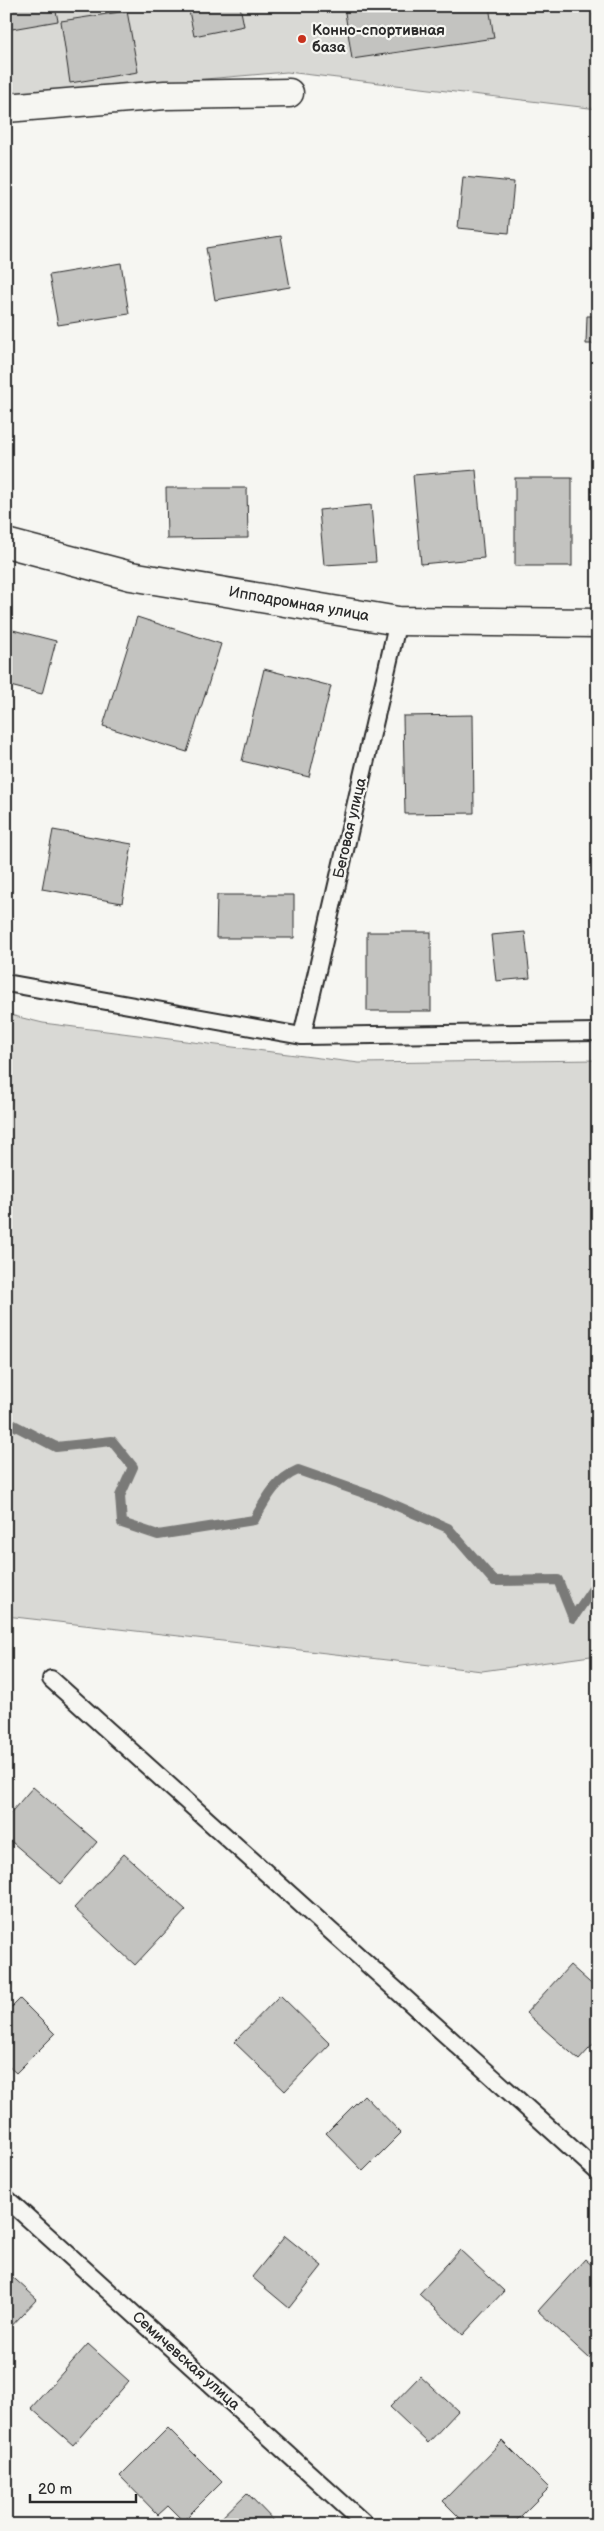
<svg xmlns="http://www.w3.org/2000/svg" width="604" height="2531" font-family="'Balsamiq Sans',sans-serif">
	<rect width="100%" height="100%" fill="#f6f6f2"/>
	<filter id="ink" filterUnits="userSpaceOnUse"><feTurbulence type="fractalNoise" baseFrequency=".02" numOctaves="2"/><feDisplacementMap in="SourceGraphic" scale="10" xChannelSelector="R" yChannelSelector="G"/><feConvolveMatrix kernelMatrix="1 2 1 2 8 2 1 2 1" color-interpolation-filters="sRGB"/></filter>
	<g filter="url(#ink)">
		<g fill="#d9d9d5" stroke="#828280">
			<polygon points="6,6 598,6 598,109 287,72 6,96"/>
			<polygon points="6,1014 43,1023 359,1063 598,1060 598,1655 482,1671 6,1616"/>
		</g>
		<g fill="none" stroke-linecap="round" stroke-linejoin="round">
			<path stroke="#7a7a78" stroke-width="10" d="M 6,1421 L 56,1447 L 112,1441 L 133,1467 L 120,1496 L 122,1523 L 158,1535 L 254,1520 C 266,1499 275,1480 298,1470 L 381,1499 L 448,1528 L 494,1581 L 558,1580 L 573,1618 L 592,1590 L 598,1589"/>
		</g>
		<g fill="#c3c3c0" stroke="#2b2b2b">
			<polygon points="6,6 55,6 58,21 6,30"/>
			<polygon points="188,6 240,6 244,26 194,36"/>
			<polygon points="344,6 489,6 494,38 352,59"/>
			<polygon points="127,11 138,72 70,83 61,21"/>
			<polygon points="463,177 514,182 509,233 458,228"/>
			<polygon points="281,236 290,287 215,300 206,248"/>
			<polygon points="121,263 129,314 58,325 49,275"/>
			<polygon points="587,316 598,316 598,344 586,344"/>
			<polygon points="476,470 484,558 421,564 413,475"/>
			<rect x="515" y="478" width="57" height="88"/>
			<polygon points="166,488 247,488 248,538 167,539"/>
			<polygon points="371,505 376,562 324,565 319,510"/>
			<polygon points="137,617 221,644 187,752 103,726"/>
			<polygon points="9,629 56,641 42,694 6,685 6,642"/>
			<polygon points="264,669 331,686 309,777 242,761"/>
			<polygon points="473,715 474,813 405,814 403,716"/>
			<polygon points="53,830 132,844 122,903 42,889"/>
			<polygon points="217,895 294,895 294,938 216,938"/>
			<rect x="367" y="932" width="64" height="79"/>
			<polygon points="525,932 530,978 496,981 491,935"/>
			<polygon points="33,1787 97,1842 61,1884 6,1837 6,1818"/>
			<polygon points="124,1854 186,1910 135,1965 74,1908"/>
			<polygon points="570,1965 598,1990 598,2039 579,2060 526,2013"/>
			<polygon points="280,1995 330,2044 285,2091 234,2042"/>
			<polygon points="20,1999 55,2034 16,2073 6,2064 6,2013"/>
			<polygon points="364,2095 401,2133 363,2171 326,2133"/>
			<polygon points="285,2236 322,2266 289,2308 252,2277"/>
			<polygon points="460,2250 504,2291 463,2335 419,2294"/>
			<polygon points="585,2259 598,2271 598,2348 589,2358 538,2311"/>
			<polygon points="6,2271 37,2299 6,2332"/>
			<polygon points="88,2344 129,2381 73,2445 31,2408"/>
			<polygon points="420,2376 458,2411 428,2443 390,2407"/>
			<polygon points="168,2428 222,2482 183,2521 168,2506 158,2515 120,2476"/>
			<polygon points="502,2441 549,2488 512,2525 467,2525 443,2501"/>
			<polygon points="247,2493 278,2525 214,2525"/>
		</g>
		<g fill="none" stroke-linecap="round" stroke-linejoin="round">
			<g stroke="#2b2b2b" stroke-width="20">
				<g id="service">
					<polyline points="398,621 302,1036 598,1032"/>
					<polyline points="6,983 302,1036"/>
					<polyline points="51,1679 598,2172"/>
					<polyline points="6,2198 366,2525"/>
				</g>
			</g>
			<g stroke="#2b2b2b" stroke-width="31">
				<g id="minor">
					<polyline points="6,108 165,95 289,93"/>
					<polyline points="6,543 131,576 398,621 598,623"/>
				</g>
			</g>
			<use href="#service" stroke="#f6f6f2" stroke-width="16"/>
			<use href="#minor" stroke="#f6f6f2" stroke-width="28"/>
		</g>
	</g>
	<circle fill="#c8321e" stroke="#f6f6f2" stroke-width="2" cx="302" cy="39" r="5"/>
	<g text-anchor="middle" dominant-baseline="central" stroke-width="4.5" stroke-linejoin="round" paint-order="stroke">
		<g font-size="15" font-weight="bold" fill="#2b2b2b" stroke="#f6f6f2" text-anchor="start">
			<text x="312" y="30">Конно-спортивная<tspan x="312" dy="17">база</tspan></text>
		</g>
		<g font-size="15" fill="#2b2b2b" stroke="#f6f6f2">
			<text transform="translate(299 604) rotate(10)">Ипподромная улица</text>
			<text transform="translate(350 828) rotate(-77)">Беговая улица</text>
			<text transform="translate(186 2361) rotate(42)">Семичевская улица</text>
		</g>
	</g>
	<rect width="604" height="2531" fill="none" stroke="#f6f6f2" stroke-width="25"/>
	<rect x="12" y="12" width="579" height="2506" fill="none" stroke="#2b2b2b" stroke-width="2" filter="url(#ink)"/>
	<path d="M30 2494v8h106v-8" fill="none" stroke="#2b2b2b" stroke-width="2.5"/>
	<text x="38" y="2494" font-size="15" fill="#2b2b2b" stroke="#f6f6f2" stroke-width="4" paint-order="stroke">20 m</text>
</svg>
